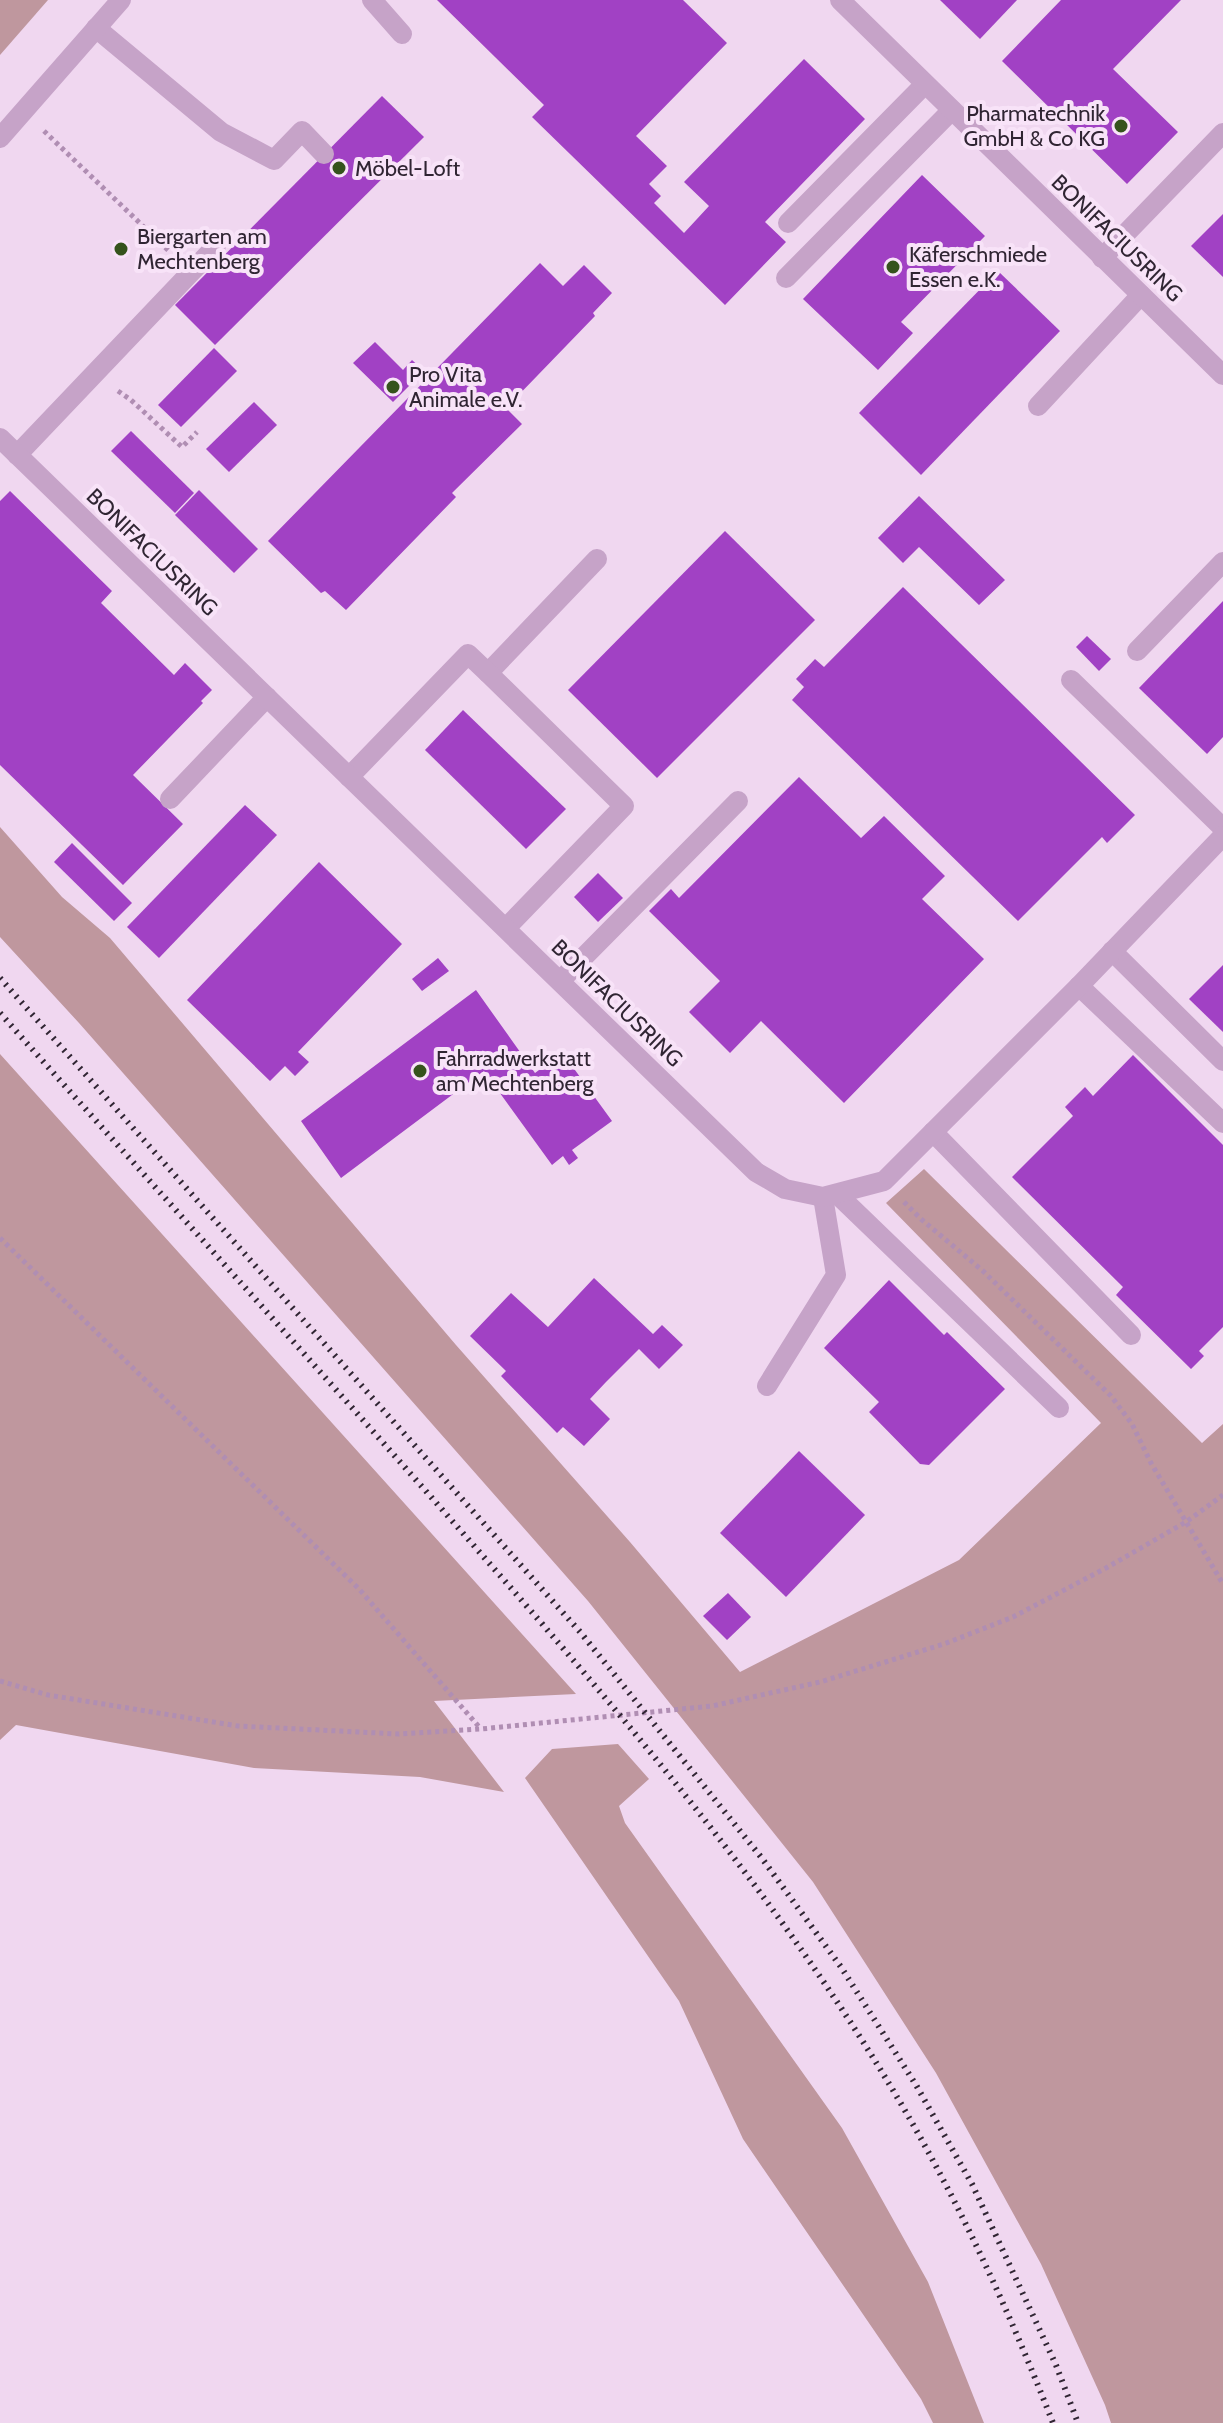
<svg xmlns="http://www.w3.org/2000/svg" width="1223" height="2423" font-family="Cabin,sans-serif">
	<rect width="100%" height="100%" fill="#f0d7f0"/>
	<g fill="#bf979e">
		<polygon points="0,0 48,0 0,55"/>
		<polygon points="0,827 62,897 110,938 456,1345 630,1542 740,1672 959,1560 1101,1423 886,1203 924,1169 1202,1443 1223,1424 1223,2423 1111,2423 1105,2405 1041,2264 936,2073 813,1882 588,1601 79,1023 0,937"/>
		<polygon points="0,1054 576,1694 434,1701 504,1792 420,1777 254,1768 16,1725 0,1740"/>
		<polygon points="618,1744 649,1779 619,1806 625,1823 842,2128 928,2282 984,2423 933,2423 921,2399 743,2139 679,2001 525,1778 552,1749"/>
	</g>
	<g fill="#a141c4">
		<polygon points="437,0 683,0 727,43 636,136 667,166 649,184 661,196 654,203 684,233 709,206 684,182 804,59 865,119 765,222 786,242 725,305 532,117 544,105"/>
		<polygon points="940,0 1017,0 980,39"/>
		<polygon points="1061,0 1181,0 1113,69 1178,132 1127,184 1002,61"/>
		<polygon points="382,96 424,137 215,345 175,305"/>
		<polygon points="922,175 985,236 901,322 913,333 878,370 803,299"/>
		<polygon points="1223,214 1223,277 1191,246"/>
		<polygon points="540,263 563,286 584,265 612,293 593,313 595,316 506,408 522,424 452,493 456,497 346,610 325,591 321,593 268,541"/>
		<polygon points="998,271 1060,331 921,475 859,413"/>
		<polygon points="375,342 403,370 412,360 424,371 393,402 353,363"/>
		<polygon points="214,348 237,371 181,427 158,405"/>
		<polygon points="254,402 277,425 229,472 206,449"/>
		<polygon points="131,431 194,493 175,513 111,451"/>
		<polygon points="199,490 258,549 234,573 175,515"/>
		<polygon points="10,491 112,591 101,603 174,675 185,663 212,690 201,701 203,703 133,775 183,824 123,885 0,765 0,501"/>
		<polygon points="919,496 1005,580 979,605 919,547 903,563 878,538"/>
		<polygon points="725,531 815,620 657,778 568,690"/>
		<polygon points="903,587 1135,815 1107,843 1102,837 1018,921 792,700 804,687 796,679 815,659 824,667"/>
		<polygon points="1223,601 1223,737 1207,754 1139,688"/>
		<polygon points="1087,636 1111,659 1099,671 1076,647"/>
		<polygon points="463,710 566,809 526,849 425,750"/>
		<polygon points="799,777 861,838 884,816 945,876 922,899 984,959 844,1103 761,1021 730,1053 689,1012 720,981 649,911 671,889 679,898"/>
		<polygon points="245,805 277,835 159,958 127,927"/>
		<polygon points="72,843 132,903 114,921 54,862"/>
		<polygon points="319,862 402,944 298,1052 309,1062 295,1076 285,1066 270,1081 187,1000"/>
		<polygon points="598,873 623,898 598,922 574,897"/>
		<polygon points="438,958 449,971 422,991 412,979"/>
		<polygon points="1223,965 1223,1032 1189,999"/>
		<polygon points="476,990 535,1073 547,1064 552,1071 567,1059 612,1121 572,1150 578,1158 569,1165 563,1156 552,1165 484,1071 341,1178 301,1121"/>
		<polygon points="1133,1055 1223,1145 1223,1327 1199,1351 1204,1356 1191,1369 1116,1295 1123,1287 1012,1177 1073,1116 1065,1107 1085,1087 1093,1096"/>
		<polygon points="594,1278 653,1334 662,1325 683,1345 659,1369 639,1349 606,1382 590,1399 610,1419 584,1446 563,1427 557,1433 501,1376 506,1371 470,1336 511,1293 548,1327"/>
		<polygon points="889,1280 944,1335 947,1332 1005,1389 929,1465 920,1464 869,1412 879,1402 824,1348"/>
		<polygon points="799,1451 865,1515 786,1597 720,1533"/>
		<polygon points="728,1593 751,1617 727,1640 703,1616"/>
	</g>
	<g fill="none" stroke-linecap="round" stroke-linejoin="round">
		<g stroke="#b08eb3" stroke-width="5" stroke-dasharray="4 4" stroke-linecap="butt">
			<polyline points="44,131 170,252"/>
			<polyline points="118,391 131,400 182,447 197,432"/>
			<polyline points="904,1202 921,1219 983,1271 1111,1396 1132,1424 1151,1463 1223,1584"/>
			<polyline points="0,1238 359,1589 480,1728"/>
			<polyline points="0,1681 48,1695 238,1726 398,1734 481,1729 712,1706 820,1682 944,1644 1013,1617 1106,1568 1186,1522 1223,1495"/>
		</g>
		<g stroke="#c6a3c8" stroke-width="20">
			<polyline points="372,0 402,34"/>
			<polyline points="96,28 221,132 274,160 302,131 324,154"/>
			<polyline points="788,223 925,84"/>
			<polyline points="1102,258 1223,133"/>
			<polyline points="786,278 952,110"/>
			<polyline points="1038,406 1141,295"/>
			<polyline points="17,455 216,246"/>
			<polyline points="1137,651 1223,562"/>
			<polyline points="488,673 597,559"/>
			<polyline points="1071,680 1223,828"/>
			<polyline points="349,777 468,654 488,673 624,806 506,928"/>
			<polyline points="170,799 267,697"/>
			<polyline points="1112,951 1223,1061"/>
			<polyline points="560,981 738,801"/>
			<polyline points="1079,986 1223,1123"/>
			<polyline points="933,1132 1131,1335"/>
			<polyline points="837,1194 1059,1408"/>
			<polyline points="767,1386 836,1275 823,1197"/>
		</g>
		<g stroke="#c6a3c8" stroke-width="20">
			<polyline points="840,0 1223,375"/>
			<polyline points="0,138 121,0"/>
			<polyline points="0,438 756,1172 785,1189 823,1197 884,1181 1079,986 1223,836"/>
		</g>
		<g stroke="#302533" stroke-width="6" stroke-dasharray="2 6" stroke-linecap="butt">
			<polyline points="0,978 581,1633 761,1857 841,1967 916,2085 972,2184 1056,2365 1078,2423"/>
			<path d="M 0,1013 C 144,1175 289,1336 432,1498 C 600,1689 770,1882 900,2102 C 960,2204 1010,2313 1053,2423"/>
		</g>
	</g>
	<g fill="#35531c" stroke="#f8e3f8" stroke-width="3">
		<circle cx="1121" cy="126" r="8"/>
		<circle cx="339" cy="168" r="8"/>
		<circle cx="121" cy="249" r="8"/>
		<circle cx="893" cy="267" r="8"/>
		<circle cx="393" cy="387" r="8"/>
		<circle cx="420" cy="1071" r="8"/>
	</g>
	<g text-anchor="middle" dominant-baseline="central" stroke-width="8" stroke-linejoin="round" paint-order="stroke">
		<g font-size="22" fill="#302533" stroke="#f8e3f8" text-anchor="start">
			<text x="1105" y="113" text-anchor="end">Pharmatechnik<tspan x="1105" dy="25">GmbH &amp; Co KG</tspan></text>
			<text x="355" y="168">Möbel-Loft</text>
			<text x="137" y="236">Biergarten am<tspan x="137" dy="25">Mechtenberg</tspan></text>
			<text x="909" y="254">Käferschmiede<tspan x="909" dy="25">Essen e.K.</tspan></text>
			<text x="409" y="374">Pro Vita<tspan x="409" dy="25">Animale e.V.</tspan></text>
			<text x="436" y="1058">Fahrradwerkstatt<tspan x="436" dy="25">am Mechtenberg</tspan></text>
		</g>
		<g font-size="22" fill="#302533" stroke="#f8e3f8">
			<text transform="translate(1117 238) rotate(44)">BONIFACIUSRING</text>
			<text transform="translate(152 552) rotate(44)">BONIFACIUSRING</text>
			<text transform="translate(617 1003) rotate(44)">BONIFACIUSRING</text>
		</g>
	</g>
</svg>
